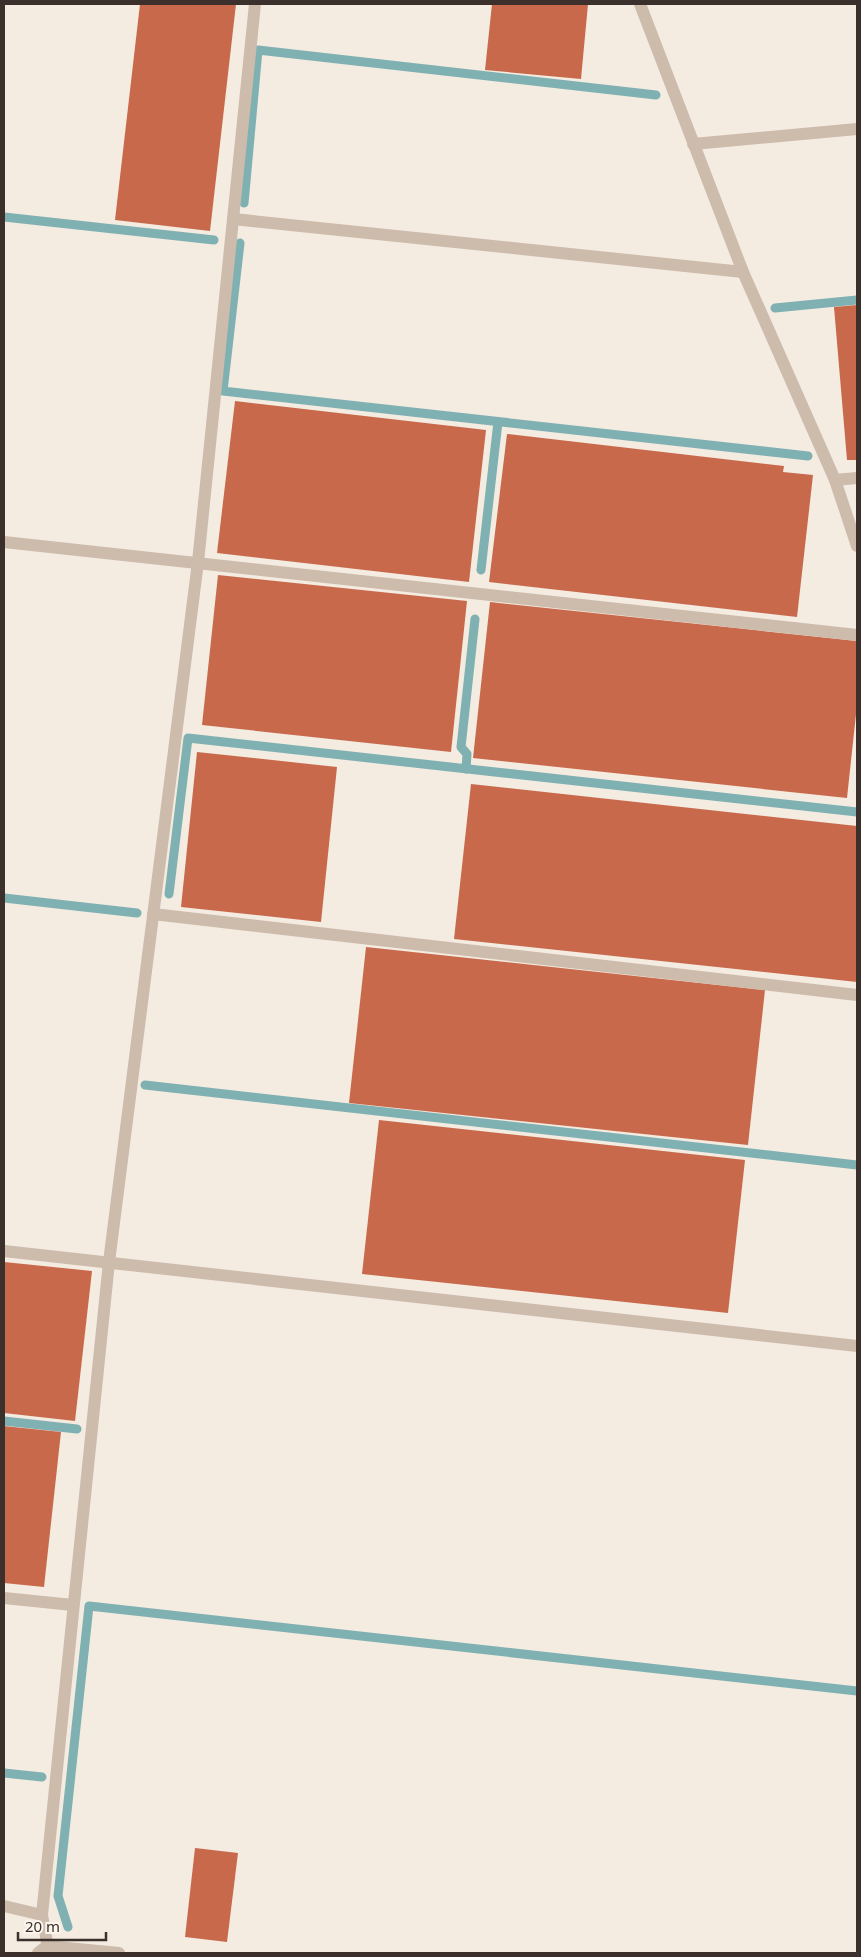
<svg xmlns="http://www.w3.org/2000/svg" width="861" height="1957" font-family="'Noto Sans',sans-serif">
	<rect width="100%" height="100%" fill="#f4ebe1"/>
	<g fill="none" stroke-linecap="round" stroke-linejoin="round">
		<g stroke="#7fb0b2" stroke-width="9">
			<polyline points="244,203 258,50 656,95"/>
			<polyline points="4,217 214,240"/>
			<polyline points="240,243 223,391 808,456"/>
			<polyline points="775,308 857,300"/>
			<polyline points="481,570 498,422"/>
			<polyline points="466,769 467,754 461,747 475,619"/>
			<polyline points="169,894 188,738 857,812"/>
			<polyline points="4,898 137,913"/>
			<polyline points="145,1085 857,1165"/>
			<polyline points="4,1421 77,1429"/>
			<polyline points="4,1773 42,1777"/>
			<polyline points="68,1927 58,1896 89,1606 857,1691"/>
		</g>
	</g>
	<g fill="#c8694b">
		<polygon points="140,4 236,4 210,231 115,220"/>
		<polygon points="492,4 588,4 581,79 485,70"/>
		<polygon points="857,305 857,460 847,460 834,307"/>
		<polygon points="235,401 486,430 469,582 217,553"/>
		<polygon points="507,434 784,466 783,472 813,475 797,617 489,582"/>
		<polygon points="218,575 467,601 451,752 202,725"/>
		<polygon points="490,602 857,641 857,705 847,798 473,758"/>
		<polygon points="197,752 337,767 321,922 181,907"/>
		<polygon points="471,784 857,826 857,982 454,939"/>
		<polygon points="366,947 765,990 748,1145 349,1103"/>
		<polygon points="379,1120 745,1160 728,1313 362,1274"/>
		<polygon points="4,1262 92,1271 75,1421 4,1413"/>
		<polygon points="4,1426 61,1432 44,1587 4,1583"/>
		<polygon points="195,1848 238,1853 227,1942 185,1937"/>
	</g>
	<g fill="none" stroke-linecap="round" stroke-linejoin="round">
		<g stroke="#cdbbac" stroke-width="12">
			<polyline points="640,4 743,272 835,480 857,546"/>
			<polyline points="693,144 857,129"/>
			<polyline points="233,219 743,272"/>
			<polyline points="835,480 857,478"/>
			<polyline points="4,542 857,635"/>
			<polyline points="153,914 857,995"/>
			<polyline points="4,1251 857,1346"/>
			<polyline points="4,1598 73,1605"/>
			<polyline points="4,1906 42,1915"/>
			<polyline points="38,1953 47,1946 119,1953"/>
			<polyline points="49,1953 42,1915 109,1262 198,562 255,4"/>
		</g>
	</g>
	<rect width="861" height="1957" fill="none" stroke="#3b302b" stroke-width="10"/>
	<path d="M18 1932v8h88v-8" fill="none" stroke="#3b302b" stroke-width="2.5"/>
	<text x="25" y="1932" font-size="15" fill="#3b302b" stroke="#fbf5ee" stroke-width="4" paint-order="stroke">20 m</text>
</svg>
